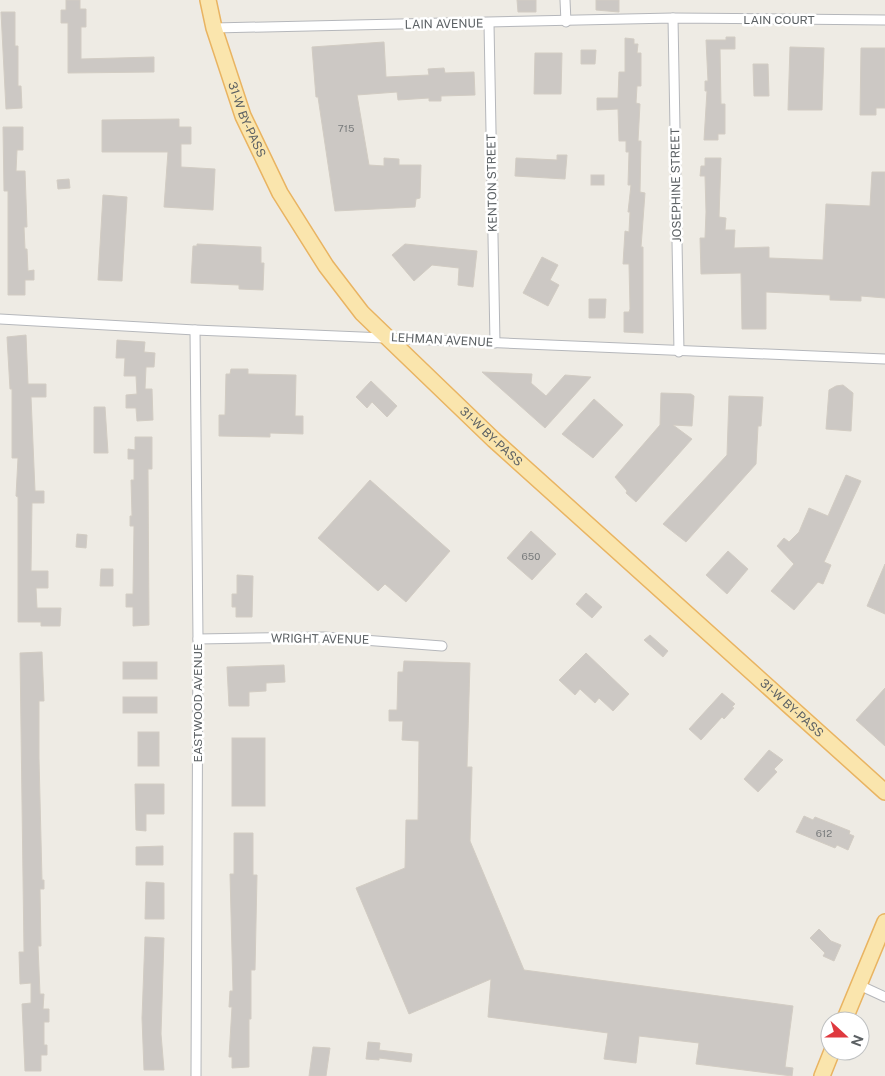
<svg xmlns="http://www.w3.org/2000/svg" width="885" height="1076" font-family="'Public Sans',sans-serif">
	<rect width="100%" height="100%" fill="#eeebe4"/>
	<g fill="#ccc8c4" stroke="#d2ccc3">
		<polygon points="66,0 80,0 80,9 86,9 86,27 81,27 81,59 154,57 154,72 68,73 68,23 61,23 61,10 66,10"/>
		<polygon points="517,0 536,0 536,12 518,12"/>
		<polygon points="596,0 619,0 619,12 596,10"/>
		<polygon points="1,12 15,12 15,46 18,46 18,86 21,86 22,108 6,109"/>
		<polygon points="726,37 735,37 735,49 720,49 721,104 725,104 725,134 718,134 718,140 704,140 707,91 705,91 705,81 708,81 706,40 726,40"/>
		<polygon points="625,38 634,39 634,44 638,44 637,53 641,53 641,86 637,86 636,103 640,104 638,141 641,141 640,192 645,193 641,247 643,247 643,333 624,332 624,312 629,312 630,309 629,264 623,264 625,231 629,232 630,212 628,212 631,185 628,185 629,152 626,152 626,141 619,141 618,109 597,110 597,98 618,98 619,72 625,72"/>
		<polygon points="384,42 386,77 429,75 428,69 444,68 445,73 474,72 475,95 441,96 441,101 429,101 429,98 398,100 397,92 357,95 369,165 384,166 384,158 399,159 399,165 421,165 420,198 416,199 415,207 335,211 318,97 316,97 312,47"/>
		<polygon points="790,47 824,48 822,110 788,110"/>
		<polygon points="861,48 885,48 885,108 876,108 876,115 860,115"/>
		<polygon points="581,50 596,50 595,64 581,64"/>
		<polygon points="535,53 562,53 561,94 534,94"/>
		<polygon points="753,64 768,64 769,96 754,96"/>
		<polygon points="179,119 179,127 191,127 191,144 181,144 181,167 215,169 213,210 164,207 168,152 102,152 102,120"/>
		<polygon points="3,127 23,127 23,150 17,150 16,171 25,171 27,227 24,227 25,249 27,249 28,271 34,270 34,280 25,280 25,295 8,295 8,191 4,191"/>
		<polygon points="557,155 567,155 565,179 515,176 516,158 557,160"/>
		<polygon points="705,158 721,158 719,217 726,218 725,230 735,230 734,248 769,247 769,258 823,260 826,204 870,206 872,172 885,172 885,298 861,296 861,301 830,300 830,295 766,292 766,329 742,329 741,273 701,274 700,238 705,238 706,212 705,176 700,176 701,166 705,166"/>
		<rect x="591" y="175" width="13" height="10"/>
		<polygon points="69,179 70,188 58,189 57,180"/>
		<polygon points="103,195 127,197 122,281 98,280"/>
		<polygon points="197,244 261,247 261,263 264,263 263,290 239,289 239,285 191,283 193,246 197,246"/>
		<polygon points="405,244 477,251 473,287 458,285 459,268 432,265 414,281 392,255"/>
		<polygon points="542,257 558,265 550,280 559,285 548,306 523,293"/>
		<polygon points="589,299 606,299 605,318 589,318"/>
		<polygon points="26,335 28,384 46,384 46,397 31,397 35,491 44,491 44,503 32,503 31,571 48,571 48,588 36,588 37,608 61,608 60,626 41,626 41,622 18,622 18,497 16,496 18,458 12,458 12,389 10,389 7,337"/>
		<polygon points="117,340 145,342 144,352 155,353 154,367 146,367 145,389 152,389 153,420 137,421 136,408 126,408 126,395 137,394 136,376 124,376 125,358 116,358"/>
		<polygon points="231,369 248,369 248,374 296,375 295,416 303,416 303,434 270,433 270,437 219,436 219,415 225,415 226,374 230,374"/>
		<polygon points="482,372 532,374 531,383 546,396 565,375 591,377 545,428"/>
		<polygon points="371,381 397,406 387,417 372,402 367,408 356,397"/>
		<polygon points="843,385 853,393 851,431 826,429 829,390 836,386"/>
		<polygon points="661,393 691,394 694,396 692,426 673,425 692,439 636,502 626,493 627,491 615,477 660,425"/>
		<polygon points="729,396 763,397 761,426 758,426 756,464 686,542 663,524 727,455"/>
		<polygon points="594,399 623,425 593,458 562,434"/>
		<polygon points="94,407 105,407 108,453 94,453"/>
		<polygon points="135,437 152,437 152,469 148,469 149,625 133,626 133,607 126,607 126,594 133,594 134,526 130,526 130,516 132,516 131,480 134,480 134,459 128,459 128,449 135,450"/>
		<polygon points="846,475 861,481 824,562 831,565 823,584 818,582 794,610 771,591 794,564 777,546 784,538 789,542 799,532 809,508 828,516"/>
		<polygon points="370,480 450,551 406,602 385,584 378,591 318,538"/>
		<polygon points="531,531 556,554 532,580 507,558"/>
		<polygon points="77,534 87,535 86,548 76,547"/>
		<polygon points="728,551 748,569 727,594 706,575"/>
		<polygon points="885,564 885,614 867,606"/>
		<polygon points="101,569 113,569 113,586 100,586"/>
		<polygon points="237,575 253,576 252,617 236,617 236,607 232,607 232,594 237,594"/>
		<polygon points="586,593 602,607 592,618 576,604"/>
		<polygon points="650,635 668,651 663,657 644,640"/>
		<polygon points="42,652 44,701 39,701 39,758 42,880 44,880 44,889 40,889 41,946 38,946 40,994 44,994 43,1009 49,1009 49,1022 44,1022 44,1045 47,1045 47,1055 41,1055 41,1071 25,1071 22,1004 31,1003 31,983 20,984 19,952 24,952 20,653"/>
		<polygon points="586,653 629,694 613,711 599,698 595,703 580,689 575,695 559,680"/>
		<polygon points="404,661 470,663 467,767 472,767 470,841 524,970 793,1006 785,1067 793,1068 792,1076 696,1064 699,1043 639,1036 636,1063 604,1059 608,1033 488,1017 491,979 409,1014 356,888 405,868 406,820 418,820 419,741 402,740 403,721 389,721 389,710 397,710 398,672 403,672"/>
		<rect x="123" y="662" width="34" height="17"/>
		<polygon points="284,665 285,682 266,683 266,691 249,692 249,706 229,706 227,667"/>
		<polygon points="885,688 885,746 856,720"/>
		<polygon points="722,693 735,704 732,707 734,708 724,719 722,717 701,740 689,729"/>
		<rect x="123" y="697" width="34" height="16"/>
		<rect x="138" y="732" width="21" height="34"/>
		<rect x="232" y="738" width="33" height="68"/>
		<polygon points="769,750 783,760 774,769 777,772 758,792 744,779"/>
		<polygon points="135,784 164,784 164,814 146,814 146,831 136,830"/>
		<polygon points="804,816 813,820 815,817 850,831 849,834 854,836 848,850 837,845 835,848 796,832"/>
		<polygon points="234,833 253,833 253,875 257,875 255,970 251,970 251,1019 249,1019 249,1067 232,1068 232,1057 229,1057 232,1007 229,1007 230,991 233,991 230,874 234,874"/>
		<polygon points="163,846 163,865 136,865 136,847"/>
		<polygon points="146,882 164,883 164,919 145,919"/>
		<polygon points="819,929 831,941 841,945 834,961 823,956 825,953 810,938"/>
		<polygon points="145,937 164,938 161,1034 164,1070 144,1070 142,1018"/>
		<polygon points="368,1042 380,1043 379,1050 412,1054 411,1062 379,1058 379,1060 366,1059"/>
		<polygon points="313,1047 330,1048 326,1076 309,1076"/>
	</g>
	<g fill="none" stroke-linecap="round" stroke-linejoin="round">
		<g stroke="#b5b7bb" stroke-width="11">
			<g id="minor">
				<polyline points="565,0 566,22"/>
				<polyline points="673,18 679,352"/>
				<polyline points="489,24 495,343"/>
				<polyline points="214,28 673,18 885,20"/>
				<polyline points="0,319 195,330 885,359"/>
				<polyline points="195,330 198,639 196,1076"/>
				<polyline points="198,639 324,637 442,646"/>
				<polyline points="859,985 885,997"/>
			</g>
		</g>
		<g stroke="#e9b462" stroke-width="18">
			<g id="primary">
				<path id="s1" d="M 208,0 L 214,28 L 243,116 L 280,193 L 326,266 L 362,313 L 494,440 L 885,792"/>
				<polyline points="844,1021 885,922"/>
				<polyline points="822,1076 832,1051"/>
			</g>
		</g>
		<use href="#minor" stroke="#fff" stroke-width="9"/>
		<use href="#primary" stroke="#fae5ad" stroke-width="15"/>
	</g>
	<g text-anchor="middle" dominant-baseline="central" stroke-width="5" stroke-linejoin="round" paint-order="stroke">
		<g font-size="10" fill="#787b7c">
			<text x="346" y="128">715</text>
			<text x="531" y="556">650</text>
			<text x="824" y="833">612</text>
		</g>
		<g font-size="12" fill="#5c6164" stroke="#fff">
			<text x="779" y="20">LAIN COURT</text>
			<text transform="translate(444 24) rotate(-1)">LAIN AVENUE</text>
			<text stroke="none"><textPath href="#s1" startOffset="126">31-W BY-PASS</textPath></text>
			<text transform="translate(492 183) rotate(-91)">KENTON STREET</text>
			<text transform="translate(676 185) rotate(-91)">JOSEPHINE STREET</text>
			<text transform="translate(442 340) rotate(3)">LEHMAN AVENUE</text>
			<text stroke="none"><textPath href="#s1" startOffset="531">31-W BY-PASS</textPath></text>
			<text transform="translate(320 639) rotate(1)">WRIGHT AVENUE</text>
			<text transform="translate(198 703) rotate(-90)">EASTWOOD AVENUE</text>
			<text stroke="none"><textPath href="#s1" startOffset="936">31-W BY-PASS</textPath></text>
		</g>
	</g>
	<g transform="translate(845 1036) rotate(111)"><circle r="24" fill="#ffffff" stroke="#bec0c1"/>
	<path d="M0-4L9 19L0 12L-9 19Z" fill="#df393f"/>
	<text y="-8" font-size="14" font-weight="bold" text-anchor="middle" fill="#5c6164">N</text>
	</g>
</svg>
